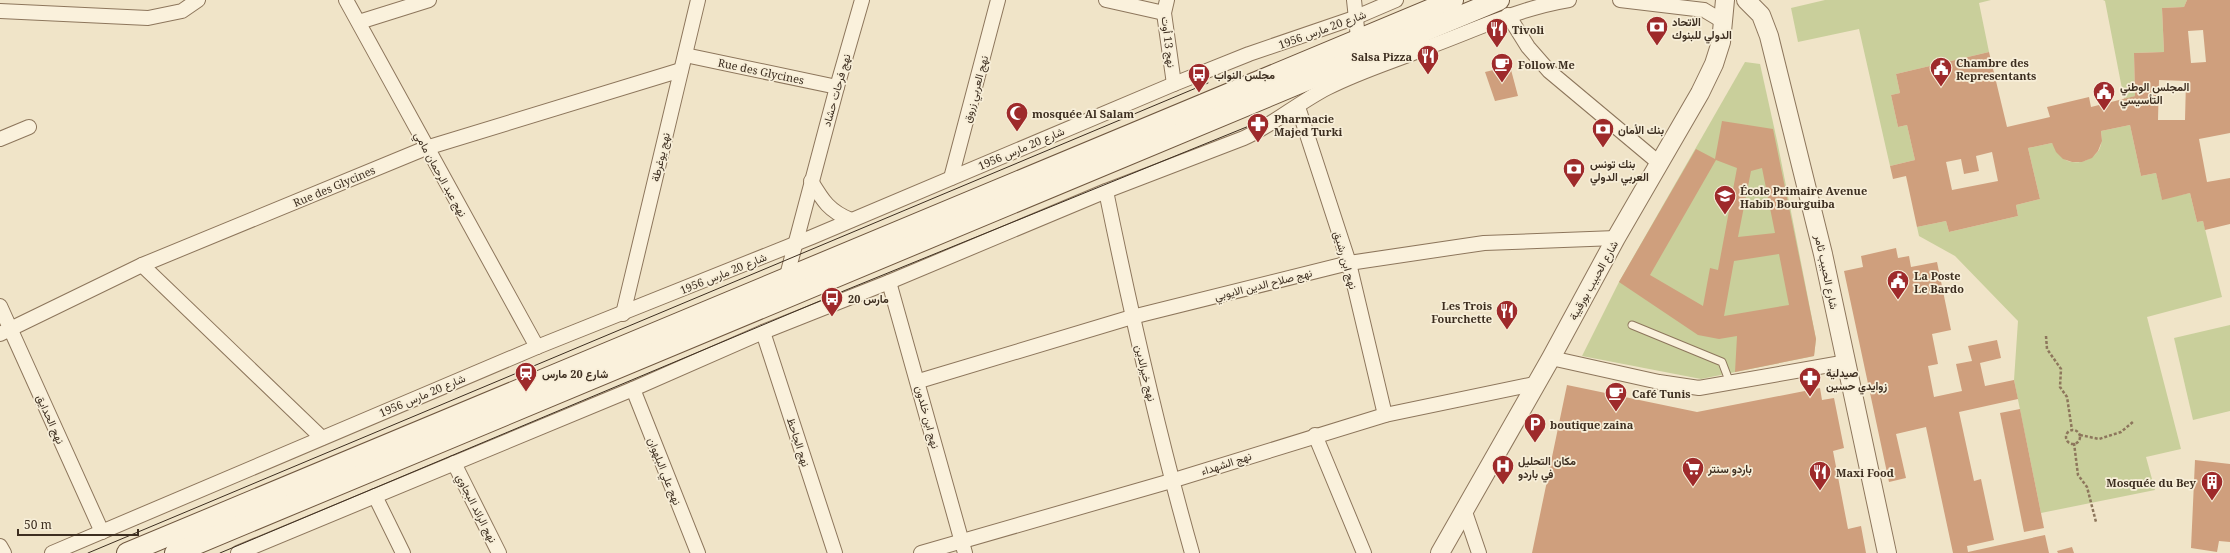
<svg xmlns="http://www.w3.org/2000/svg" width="2230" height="553" font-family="'Noto Serif',Vazirmatn,serif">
	<rect width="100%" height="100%" fill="#f0e4c8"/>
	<g fill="#c9cf9b">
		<polygon points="1825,0 1991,0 1979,3 1989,52 1896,74 1900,93 1891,95 1898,127 1907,125 1915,160 1890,166 1859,29 1798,42 1791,8"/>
		<polygon points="2103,0 2187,0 2184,7 2162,8 2164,52 2134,53 2135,96 2124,99 2105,1"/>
		<polygon points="1745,62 1760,64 1778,145 1816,339 1814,356 1701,379 1582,356 1619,282"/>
		<path d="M 2130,125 L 2141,176 L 2156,173 L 2162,199 L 2190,193 L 2197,222 L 2203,221 L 2222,297 L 2147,317 L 2181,449 L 2146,457 L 2155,490 L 2041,513 L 2014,380 L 2018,321 L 1955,256 L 1919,236 L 1917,227 L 1946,221 L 1949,232 L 2018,216 L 2016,205 L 2040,199 L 2028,148 L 2052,143 C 2055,147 2059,154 2063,158 C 2073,167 2092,161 2099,150 C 2102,144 2102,138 2101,131 Z"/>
		<polygon points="2230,325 2230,411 2193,420 2174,338"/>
	</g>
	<g fill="#cf9f7d" fill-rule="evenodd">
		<path d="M 2187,0 L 2230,0 L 2230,133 L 2199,139 L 2207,182 L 2230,178 L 2230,224 L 2205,230 L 2203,221 L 2197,222 L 2190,193 L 2162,200 L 2156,173 L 2141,176 L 2130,125 L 2101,131 L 2102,141 L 2098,151 L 2092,158 L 2082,162 L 2072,162 L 2063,159 L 2056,152 L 2052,143 L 2028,148 L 2040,199 L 2016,205 L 2018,216 L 1949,232 L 1946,221 L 1917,227 L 1906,176 L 1893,179 L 1890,166 L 1915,160 L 1907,125 L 1898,127 L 1891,95 L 1900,93 L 1896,74 L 1989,52 L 2007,127 L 2050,117 L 2047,107 L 2089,97 L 2091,107 L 2135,96 L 2134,53 L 2164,52 L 2162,8 L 2184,7 ZM 2203,30 L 2206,62 L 2191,63 L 2188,31 ZM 2159,80 L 2186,81 L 2185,120 L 2158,120 ZM 1992,152 L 1998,181 L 1952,190 L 1946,162 L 1961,159 L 1964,174 L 1979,171 L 1976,156 Z"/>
		<polygon points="1510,66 1518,96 1495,101 1485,72"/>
		<path d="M 1722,121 L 1773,129 L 1816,339 L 1814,356 L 1735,372 L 1737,336 L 1719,339 L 1698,335 L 1619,282 L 1696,149 L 1715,159 ZM 1716,160 L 1737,168 L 1718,270 L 1710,268 L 1703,306 L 1650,275 ZM 1762,168 L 1775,233 L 1738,237 L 1751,171 ZM 1779,254 L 1789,305 L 1724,316 L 1734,261 Z"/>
		<polygon points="1896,248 1898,258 1909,256 1911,267 1937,262 1951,330 1932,334 1938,364 1928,366 1934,397 1962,391 1956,364 1972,361 1968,346 1997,340 2001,358 1980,363 1985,386 2014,380 2018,399 1959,412 1974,481 1981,479 1994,540 1967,546 1968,552 2045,535 2049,553 1953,553 1926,427 1896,434 1906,478 1889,482 1844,271 1863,267 1861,256"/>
		<polygon points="1567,385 1697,412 1820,388 1822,400 1834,398 1844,448 1833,451 1848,529 1861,526 1866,553 1532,553"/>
		<polygon points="2020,409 2044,528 2024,532 2000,413"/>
		<polygon points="2195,460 2230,464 2230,542 2219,541 2217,552 2191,548"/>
		<polygon points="2072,547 2074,553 2058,553 2057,551"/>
	</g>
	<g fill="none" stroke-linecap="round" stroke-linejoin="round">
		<g stroke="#8d765c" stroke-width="9">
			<polyline id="service" points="1632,325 1722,362 1730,383"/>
		</g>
		<g stroke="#8d765c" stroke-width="16">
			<g id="minor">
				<polyline points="346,0 537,347"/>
				<polyline points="1106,0 1164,13"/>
				<polyline points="1167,0 1164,13 1174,84"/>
				<polyline points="1354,0 1359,47"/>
				<polyline points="1620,0 1704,10 1724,22"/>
				<polyline points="0,11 148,18 182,11 198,0"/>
				<polyline points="1508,15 1528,47 1549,71 1659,163"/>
				<polyline points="359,22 429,0"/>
				<polyline points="685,55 837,87"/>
				<polyline points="1298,107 1349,263 1385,415"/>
				<polyline points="0,139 29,127"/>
				<polyline points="951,178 998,0"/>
				<path d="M 811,181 C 823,201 829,211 851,220"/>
				<path d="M 1106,191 C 1131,313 1158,433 1192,553"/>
				<polyline points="142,265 322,438"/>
				<polyline points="889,282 965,553"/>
				<polyline points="785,283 837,87 862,0"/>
				<polyline points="0,306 102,532"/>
				<polyline points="623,314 698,0"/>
				<polyline points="763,332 835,553"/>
				<polyline points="0,334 142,265 426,148 681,70"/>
				<polyline points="1551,358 1659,382 1699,388 1847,362"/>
				<polyline points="919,381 1132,317 1349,263 1484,243 1616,238"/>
				<polyline points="633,389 698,553"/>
				<polyline points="1315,435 1364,553"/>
				<polyline points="454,463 499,553"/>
				<polyline points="375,496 403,553"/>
				<polyline points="1464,509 1479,553"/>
				<polyline points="0,546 4,553"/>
				<polyline points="52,553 537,347 812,237 1174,84 1249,54 1354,18 1396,0"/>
				<path d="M 238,553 L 633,389 L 763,332 L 889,282 L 1106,191 L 1244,138 C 1274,124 1298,103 1327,88 C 1360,71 1397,60 1431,46 C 1477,29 1520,8 1569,0"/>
				<polyline points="921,553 1171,481 1385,415 1534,384"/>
			</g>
		</g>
		<g stroke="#8d765c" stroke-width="20">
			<g id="tertiary">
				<polyline points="1746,0 1761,15 1769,36 1823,254 1887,553"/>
				<polyline points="1440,553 1551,358 1616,238 1700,93 1714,64 1721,42 1725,0"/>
			</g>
		</g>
		<g stroke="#6f573f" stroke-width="22">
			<g id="secondary">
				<polyline points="127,553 1453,0"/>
				<polyline points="175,553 1499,0"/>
			</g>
		</g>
		<g stroke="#8d765c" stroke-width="2.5" stroke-dasharray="3 2" stroke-linecap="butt">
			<polyline points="2046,336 2047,349 2061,369 2060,387 2067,397 2072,430"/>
			<circle cx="2073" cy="437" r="7"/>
			<polyline points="2080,435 2099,439 2121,432 2134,421"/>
			<polyline points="2074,443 2078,475 2087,487 2096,522"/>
		</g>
		<use href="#service" stroke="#faf1dc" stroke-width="7"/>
		<use href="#minor" stroke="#faf1dc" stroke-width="14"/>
		<use href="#tertiary" stroke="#faf1dc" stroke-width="18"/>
		<use href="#secondary" stroke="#faf1dc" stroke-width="20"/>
		<g stroke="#3d2e20" stroke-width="1">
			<polyline points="88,553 1208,83"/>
			<polyline points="220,553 846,290 1249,126"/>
		</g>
	</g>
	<defs>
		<g id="bank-pin" transform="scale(1.15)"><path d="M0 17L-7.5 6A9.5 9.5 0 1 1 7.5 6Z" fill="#9e2a2b" stroke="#f7eed8"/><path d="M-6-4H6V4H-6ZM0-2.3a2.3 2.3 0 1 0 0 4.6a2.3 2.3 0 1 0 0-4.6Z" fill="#fff"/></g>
		<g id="restaurant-pin" transform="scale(1.15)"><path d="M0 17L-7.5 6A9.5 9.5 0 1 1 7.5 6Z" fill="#9e2a2b" stroke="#f7eed8"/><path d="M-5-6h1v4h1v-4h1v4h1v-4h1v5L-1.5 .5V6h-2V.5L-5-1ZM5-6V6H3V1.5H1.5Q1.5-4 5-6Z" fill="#fff"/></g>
		<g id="cafe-pin" transform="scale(1.15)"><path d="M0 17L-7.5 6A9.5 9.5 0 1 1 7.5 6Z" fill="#9e2a2b" stroke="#f7eed8"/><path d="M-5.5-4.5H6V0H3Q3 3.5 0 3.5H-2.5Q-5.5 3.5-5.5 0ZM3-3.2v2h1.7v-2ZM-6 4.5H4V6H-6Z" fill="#fff"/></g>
		<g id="civic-pin" transform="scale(1.15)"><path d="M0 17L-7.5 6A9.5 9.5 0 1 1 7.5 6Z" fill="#9e2a2b" stroke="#f7eed8"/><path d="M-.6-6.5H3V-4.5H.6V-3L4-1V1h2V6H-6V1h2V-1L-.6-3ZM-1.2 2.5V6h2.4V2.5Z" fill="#fff"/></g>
		<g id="bus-pin" transform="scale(1.15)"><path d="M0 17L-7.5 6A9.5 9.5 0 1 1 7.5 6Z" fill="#9e2a2b" stroke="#f7eed8"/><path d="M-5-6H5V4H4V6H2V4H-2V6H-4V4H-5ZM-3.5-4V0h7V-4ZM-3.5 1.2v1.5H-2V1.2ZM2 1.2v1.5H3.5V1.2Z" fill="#fff"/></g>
		<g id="mosque-pin" transform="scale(1.15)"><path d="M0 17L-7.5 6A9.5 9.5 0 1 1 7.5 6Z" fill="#9e2a2b" stroke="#f7eed8"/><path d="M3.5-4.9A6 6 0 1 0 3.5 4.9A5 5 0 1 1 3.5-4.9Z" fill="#fff"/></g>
		<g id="pharmacy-pin" transform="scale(1.15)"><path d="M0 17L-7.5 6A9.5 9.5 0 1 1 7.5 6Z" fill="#9e2a2b" stroke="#f7eed8"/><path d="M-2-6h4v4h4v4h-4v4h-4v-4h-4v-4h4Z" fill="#fff"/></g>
		<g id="school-pin" transform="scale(1.15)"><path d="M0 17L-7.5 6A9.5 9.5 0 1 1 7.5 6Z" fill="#9e2a2b" stroke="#f7eed8"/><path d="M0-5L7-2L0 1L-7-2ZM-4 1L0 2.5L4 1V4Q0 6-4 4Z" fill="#fff"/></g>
		<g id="station-pin" transform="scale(1.15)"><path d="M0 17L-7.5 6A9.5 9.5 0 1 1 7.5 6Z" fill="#9e2a2b" stroke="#f7eed8"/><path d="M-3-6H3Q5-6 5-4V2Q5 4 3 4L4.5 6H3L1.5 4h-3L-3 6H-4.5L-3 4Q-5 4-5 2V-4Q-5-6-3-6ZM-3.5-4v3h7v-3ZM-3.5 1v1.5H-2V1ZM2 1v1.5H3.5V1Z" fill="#fff"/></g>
		<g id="parking-pin" transform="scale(1.15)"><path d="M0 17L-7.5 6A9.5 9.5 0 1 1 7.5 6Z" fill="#9e2a2b" stroke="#f7eed8"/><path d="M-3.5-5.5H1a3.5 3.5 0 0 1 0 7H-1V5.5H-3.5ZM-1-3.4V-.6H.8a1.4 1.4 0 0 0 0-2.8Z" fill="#fff"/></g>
		<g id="hospital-pin" transform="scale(1.15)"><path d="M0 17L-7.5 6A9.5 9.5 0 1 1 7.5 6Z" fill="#9e2a2b" stroke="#f7eed8"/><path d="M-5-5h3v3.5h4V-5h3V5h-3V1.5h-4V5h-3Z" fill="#fff"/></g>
		<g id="supermarket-pin" transform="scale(1.15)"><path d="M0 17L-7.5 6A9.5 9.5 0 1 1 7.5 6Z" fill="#9e2a2b" stroke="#f7eed8"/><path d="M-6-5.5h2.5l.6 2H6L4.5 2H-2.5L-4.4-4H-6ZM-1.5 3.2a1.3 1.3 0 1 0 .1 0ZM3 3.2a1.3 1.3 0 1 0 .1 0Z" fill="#fff"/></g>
		<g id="building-pin" transform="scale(1.15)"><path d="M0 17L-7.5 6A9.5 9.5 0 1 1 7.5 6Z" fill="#9e2a2b" stroke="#f7eed8"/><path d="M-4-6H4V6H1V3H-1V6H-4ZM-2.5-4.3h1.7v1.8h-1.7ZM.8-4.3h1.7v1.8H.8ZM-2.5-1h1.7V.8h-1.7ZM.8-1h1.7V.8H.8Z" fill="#fff"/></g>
	</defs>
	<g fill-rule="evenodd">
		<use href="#bank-pin" x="1657" y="27"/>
		<use href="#restaurant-pin" x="1497" y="29"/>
		<use href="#restaurant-pin" x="1428" y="56"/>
		<use href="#cafe-pin" x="1502" y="64"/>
		<use href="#civic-pin" x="1941" y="68"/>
		<use href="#bus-pin" x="1199" y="74"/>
		<use href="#civic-pin" x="2104" y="92"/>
		<use href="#mosque-pin" x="1017" y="113"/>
		<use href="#pharmacy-pin" x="1258" y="124"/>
		<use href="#bank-pin" x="1603" y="129"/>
		<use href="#bank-pin" x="1574" y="169"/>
		<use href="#school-pin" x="1725" y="196"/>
		<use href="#civic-pin" x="1898" y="281"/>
		<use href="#bus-pin" x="832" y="298"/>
		<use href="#restaurant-pin" x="1507" y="311"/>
		<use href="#station-pin" x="526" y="373"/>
		<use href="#pharmacy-pin" x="1810" y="378"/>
		<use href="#cafe-pin" x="1616" y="393"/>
		<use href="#parking-pin" x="1535" y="424"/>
		<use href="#hospital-pin" x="1503" y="466"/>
		<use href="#supermarket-pin" x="1693" y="468"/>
		<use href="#restaurant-pin" x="1820" y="472"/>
		<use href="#building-pin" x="2212" y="482"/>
	</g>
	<g text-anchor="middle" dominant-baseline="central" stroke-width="3.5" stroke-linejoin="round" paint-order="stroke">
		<g font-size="11" font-weight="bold" fill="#3d2e20" stroke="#f7eed8" text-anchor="start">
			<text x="1672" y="21">الاتحاد<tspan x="1672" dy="13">الدولي للبنوك</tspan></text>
			<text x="1512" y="29">Tivoli</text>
			<text x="1412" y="56" text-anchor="end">Salsa Pizza</text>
			<text x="1956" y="62">Chambre des<tspan x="1956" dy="13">Representants</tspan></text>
			<text x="1518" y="64">Follow Me</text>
			<text x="1214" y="74">مجلس النواب</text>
			<text x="2120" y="86">المجلس الوطني<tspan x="2120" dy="13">التأسيسي</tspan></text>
			<text x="1032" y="113">mosquée Al Salam</text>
			<text x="1274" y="118">Pharmacie<tspan x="1274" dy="13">Majed Turki</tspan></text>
			<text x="1618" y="129">بنك الأمان</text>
			<text x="1590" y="163">بنك تونس<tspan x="1590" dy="13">العربي الدولي</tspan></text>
			<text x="1740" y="190">École Primaire Avenue<tspan x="1740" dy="13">Habib Bourguiba</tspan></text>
			<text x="1914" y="275">La Poste<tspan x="1914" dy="13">Le Bardo</tspan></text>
			<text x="848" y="298">20 مارس</text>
			<text x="1492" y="305" text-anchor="end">Les Trois<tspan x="1492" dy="13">Fourchette</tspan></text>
			<text x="1826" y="372">صيدلية<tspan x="1826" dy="13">زوايدي حسين</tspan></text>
			<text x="542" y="373">شارع 20 مارس</text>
			<text x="1632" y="393">Café Tunis</text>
			<text x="1550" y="424">boutique zaina</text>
			<text x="1518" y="460">مكان التحليل<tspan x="1518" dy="13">في باردو</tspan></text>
			<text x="1708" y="468">باردو سنتر</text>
			<text x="1836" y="472">Maxi Food</text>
			<text x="2196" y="482" text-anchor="end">Mosquée du Bey</text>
		</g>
		<g font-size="11" fill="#3d2e20" stroke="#f7eed8">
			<text transform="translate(1322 29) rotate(-20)">شارع 20 مارس 1956</text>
			<text transform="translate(1169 42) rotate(83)">نهج 13 أوت</text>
			<text transform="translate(761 71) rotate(12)">Rue des Glycines</text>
			<text transform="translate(975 89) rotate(-75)">نهج العربي زروق</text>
			<text transform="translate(836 90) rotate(-74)">نهج فرحات حشاد</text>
			<text transform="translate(1021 148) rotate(-23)">شارع 20 مارس 1956</text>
			<text transform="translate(660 157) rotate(-77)">نهج يوغرطة</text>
			<text transform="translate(441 174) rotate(61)">نهج عبد الرحمان مامي</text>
			<text transform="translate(334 186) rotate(-23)">Rue des Glycines</text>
			<text transform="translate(1346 260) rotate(74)">نهج ابن رشيق</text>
			<text transform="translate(1827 272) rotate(78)">شارع الحبيب ثامر</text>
			<text transform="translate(723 273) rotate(-22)">شارع 20 مارس 1956</text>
			<text transform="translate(1593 280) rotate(-61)">شارع الحبيب بورقيبة</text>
			<text transform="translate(1263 284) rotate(-14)">نهج صلاح الدين الايوبي</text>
			<text transform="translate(1146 373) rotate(77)">نهج خيرالدين</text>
			<text transform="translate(422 395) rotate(-23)">شارع 20 مارس 1956</text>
			<text transform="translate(928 417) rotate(75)">نهج ابن خلدون</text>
			<text transform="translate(51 419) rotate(66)">نهج الحدايق</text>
			<text transform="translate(799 442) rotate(72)">نهج الجاحظ</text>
			<text transform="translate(1226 463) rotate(-18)">نهج الشهداء</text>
			<text transform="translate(665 471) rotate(68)">نهج علي البلهوان</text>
			<text transform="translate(477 508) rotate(63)">نهج الرائد البجاوي</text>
		</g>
	</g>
	<path d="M18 529v6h120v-6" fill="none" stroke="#3d2e20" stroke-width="2"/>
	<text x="24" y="529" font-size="12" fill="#3d2e20" stroke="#f7eed8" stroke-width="3" paint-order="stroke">50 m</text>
</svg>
